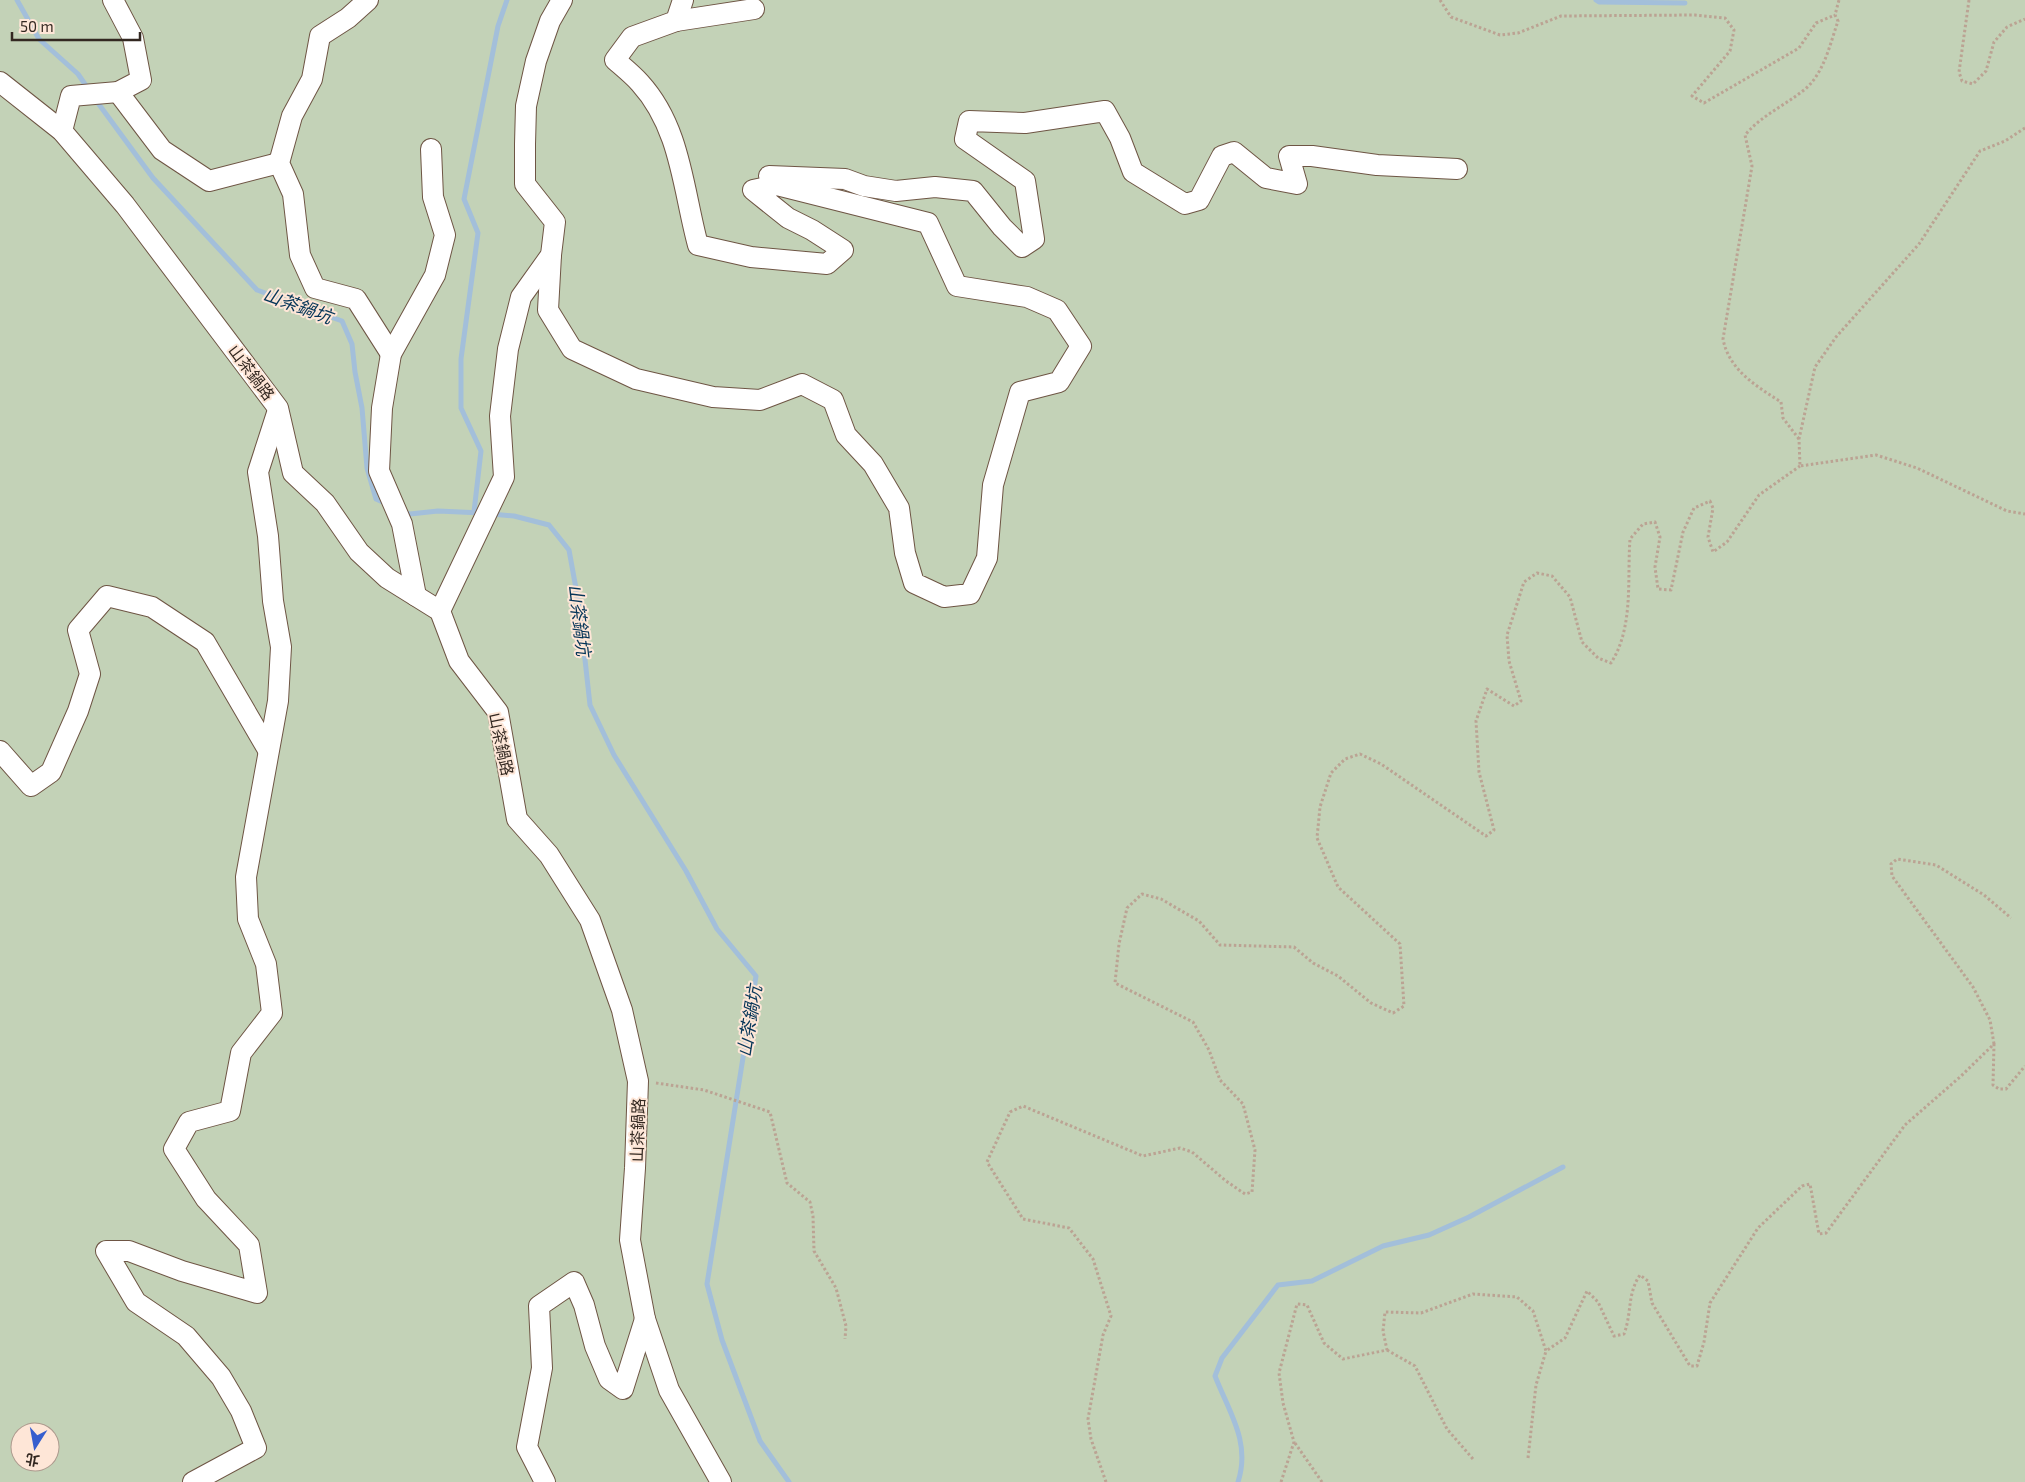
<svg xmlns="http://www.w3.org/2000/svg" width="2025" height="1482" font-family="'Exo 2','Noto Sans TC',sans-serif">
	<rect width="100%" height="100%" fill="#f5d8c4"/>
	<path fill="#c3d2b7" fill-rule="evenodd" d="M 0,0 L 2025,0 L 2025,1482 L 0,1482 ZM 20,1432 L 50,1432 L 50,1462 L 20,1462 Z"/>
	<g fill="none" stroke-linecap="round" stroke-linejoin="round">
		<g stroke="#a3bfda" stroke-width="5">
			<polyline points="17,0 39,39 78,74 89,90"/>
			<polyline points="1596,0 1599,2 1685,3"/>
			<polyline points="95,99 153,178 257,290 342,321 352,344 355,372 362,408 367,468 376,499 387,504"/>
			<polyline points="404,512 410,514 438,511 482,513"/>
			<polyline points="474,512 481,451 461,408 461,359 478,233 464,199 498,26 507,0"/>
			<polyline points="491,514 514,516 549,525 569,550 579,605 590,705 614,755 686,871 717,929 756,976 707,1284 722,1340 760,1441 789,1482"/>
			<path d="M 1238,1482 C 1251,1442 1229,1412 1215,1376 L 1222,1358 L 1278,1285 L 1312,1281 L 1383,1246 L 1429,1235 L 1469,1217 L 1563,1167"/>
		</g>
		<g stroke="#6e5544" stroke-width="22">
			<g id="minor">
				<polyline points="368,0 348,18 320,36 312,79 292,116 279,163 293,194 300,255 315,288 356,299 391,354"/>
				<polyline points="676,21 754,9"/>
				<polyline points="0,82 62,131 125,205 278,408 293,473 325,503 359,552 387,578 440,611 459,661 498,712 517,819 549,855 590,920 622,1010 638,1081 635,1168 630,1240 645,1319 669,1390 721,1482"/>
				<polyline points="118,92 162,150 209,181 279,163"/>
				<polyline points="62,131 71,96 118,92 141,80 133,38 113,0"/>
				<polyline points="769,176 845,179 864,186 896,191 935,187 973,191 1002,227 1022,247 1034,239 1025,181 965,139 969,121 1025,123 1105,111 1120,138 1133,172 1185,204 1199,200 1222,156 1234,152 1266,178 1297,184 1289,156 1312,156 1377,165 1457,169"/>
				<path d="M 551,255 L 548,310 L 572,349 L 636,379 L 713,397 L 760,400 L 802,384 L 833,400 L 846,435 L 873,464 L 899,508 L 905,553 L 914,583 L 944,597 L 970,594 L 987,558 L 993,485 L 1020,392 L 1059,382 L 1081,346 L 1057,310 L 1027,297 L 957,286 L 928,223 L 777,185 L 753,190 L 788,218 L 812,230 L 843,250 L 827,264 L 751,257 L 698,245 C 683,190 681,128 640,83 C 633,75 623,67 615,60 L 632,37 L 676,21 L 683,0"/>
				<polyline points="416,596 402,524 379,471 382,408 391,354 435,275 445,235 433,197 431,149"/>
				<polyline points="440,611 504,477 500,416 508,349 521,297 551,255 555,222 525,184 525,144 526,106 536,61 550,21 562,0"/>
				<polyline points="0,751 31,786 51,772 78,711 90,674 78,630 107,596 152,607 205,642 268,750"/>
				<polyline points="193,1482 256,1448 241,1411 221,1377 186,1336 136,1302 106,1251 129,1251 182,1271 257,1293 249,1245 206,1199 174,1149 189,1122 230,1111 241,1053 272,1013 266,964 248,919 246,877 278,701 281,647 273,601 268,536 258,472 278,410"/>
				<polyline points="545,1482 527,1447 542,1368 539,1306 574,1282 584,1305 595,1346 609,1379 623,1389 645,1319"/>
			</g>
		</g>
		<g stroke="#bba393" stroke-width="3" stroke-dasharray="2.5 2.5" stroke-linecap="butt">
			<polyline points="1440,0 1451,17 1500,35 1518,33 1561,16 1695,15 1725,18 1734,30 1730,51 1692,96 1704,103 1799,48 1816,23 1835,15"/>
			<polyline points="1969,0 1959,72 1962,81 1973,84 1986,71 1994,42 2007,27 2025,19"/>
			<polyline points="2025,128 2005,141 1980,151 1919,244 1836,337 1815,367 1799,439 1800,466 1876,455 1917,468 2007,511 2025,514"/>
			<path d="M 1799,439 L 1783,418 L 1781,402 C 1756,386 1729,370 1723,339 L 1752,166 L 1745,135 C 1762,115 1784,106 1804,90 C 1824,74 1830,44 1838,21 L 1835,15 L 1839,0"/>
			<polyline points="1994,1044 1990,1020 1973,987 1892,876 1891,864 1897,859 1936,865 1984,895 2011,918"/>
			<polyline points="656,1083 704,1090 770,1112 787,1183 810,1202 813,1216 814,1251 836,1288 846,1326 845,1339"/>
			<polyline points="1387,1350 1415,1366 1447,1429 1473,1459"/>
			<polyline points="1295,1443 1322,1482"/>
			<polyline points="1528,1458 1536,1385 1546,1351"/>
			<path d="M 1106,1482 L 1091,1439 L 1088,1419 L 1103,1335 L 1111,1316 L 1093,1259 L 1069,1228 L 1023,1219 L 987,1162 L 1010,1112 L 1023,1106 L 1143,1156 L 1180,1148 L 1192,1152 L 1226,1181 L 1245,1194 L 1252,1192 L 1255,1150 L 1243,1104 L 1220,1080 L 1209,1050 L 1193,1022 L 1115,983 L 1119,944 L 1127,908 L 1142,894 L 1161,899 L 1199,921 L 1220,945 L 1294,947 L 1313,963 L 1338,976 L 1371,1003 L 1393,1013 L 1404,1006 L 1400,944 L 1338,887 L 1317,838 L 1320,807 L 1331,773 L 1345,759 L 1360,754 L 1381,764 L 1486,836 L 1494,830 L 1479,772 L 1476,721 L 1487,689 L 1514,706 L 1521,701 L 1509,661 L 1507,635 L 1524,582 L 1537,573 L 1552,576 L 1570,597 L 1582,642 L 1598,658 L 1611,663 C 1634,627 1627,579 1630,539 L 1643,524 L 1655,522 L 1660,537 L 1655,567 L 1658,589 L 1671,590 L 1683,532 L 1694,508 L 1710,501 L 1713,508 L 1708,537 L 1713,552 L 1727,542 L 1759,495 L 1800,466"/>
			<path d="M 1281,1482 L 1294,1442 L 1283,1403 L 1279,1373 L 1297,1304 L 1307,1305 L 1324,1343 L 1343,1359 L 1387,1350 L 1383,1331 L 1385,1312 L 1421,1313 L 1473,1294 L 1517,1297 L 1533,1311 L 1546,1351 L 1565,1338 L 1587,1291 L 1598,1302 L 1614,1336 L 1624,1334 C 1632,1313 1627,1294 1640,1275 L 1648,1281 L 1652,1303 L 1690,1366 L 1697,1366 L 1704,1342 L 1710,1303 L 1758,1228 L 1802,1186 L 1810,1184 L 1819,1234 L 1826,1233 L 1905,1125 L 1960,1077 L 1994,1044 L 1993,1085 L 1999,1089 L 2006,1089 L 2025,1066"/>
		</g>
		<use href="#minor" stroke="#fff" stroke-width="20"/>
	</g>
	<g text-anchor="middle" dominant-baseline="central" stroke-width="4" stroke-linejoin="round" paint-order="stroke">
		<g font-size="16" fill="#332821" stroke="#fee6d7">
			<text transform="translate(252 372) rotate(53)">山茶鍋路</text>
			<text transform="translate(502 744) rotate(78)">山茶鍋路</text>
			<text transform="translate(637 1130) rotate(-88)">山茶鍋路</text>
		</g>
		<g font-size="18" font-style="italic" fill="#053558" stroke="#fee6d7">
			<text transform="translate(298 305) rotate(20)">山茶鍋坑</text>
			<text transform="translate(580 620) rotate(83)">山茶鍋坑</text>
			<text transform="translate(749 1021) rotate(-81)">山茶鍋坑</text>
		</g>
	</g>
	<g transform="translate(35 1447) rotate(191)"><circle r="24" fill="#fee6d7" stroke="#ad9a8e"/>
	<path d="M0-4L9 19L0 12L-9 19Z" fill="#365ece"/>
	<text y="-8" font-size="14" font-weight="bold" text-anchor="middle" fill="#332821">北</text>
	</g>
	<path d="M12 32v8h128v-8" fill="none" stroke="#332821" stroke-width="2.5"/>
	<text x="20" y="32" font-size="15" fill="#332821" stroke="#fee6d7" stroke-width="4" paint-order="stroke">50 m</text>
</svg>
